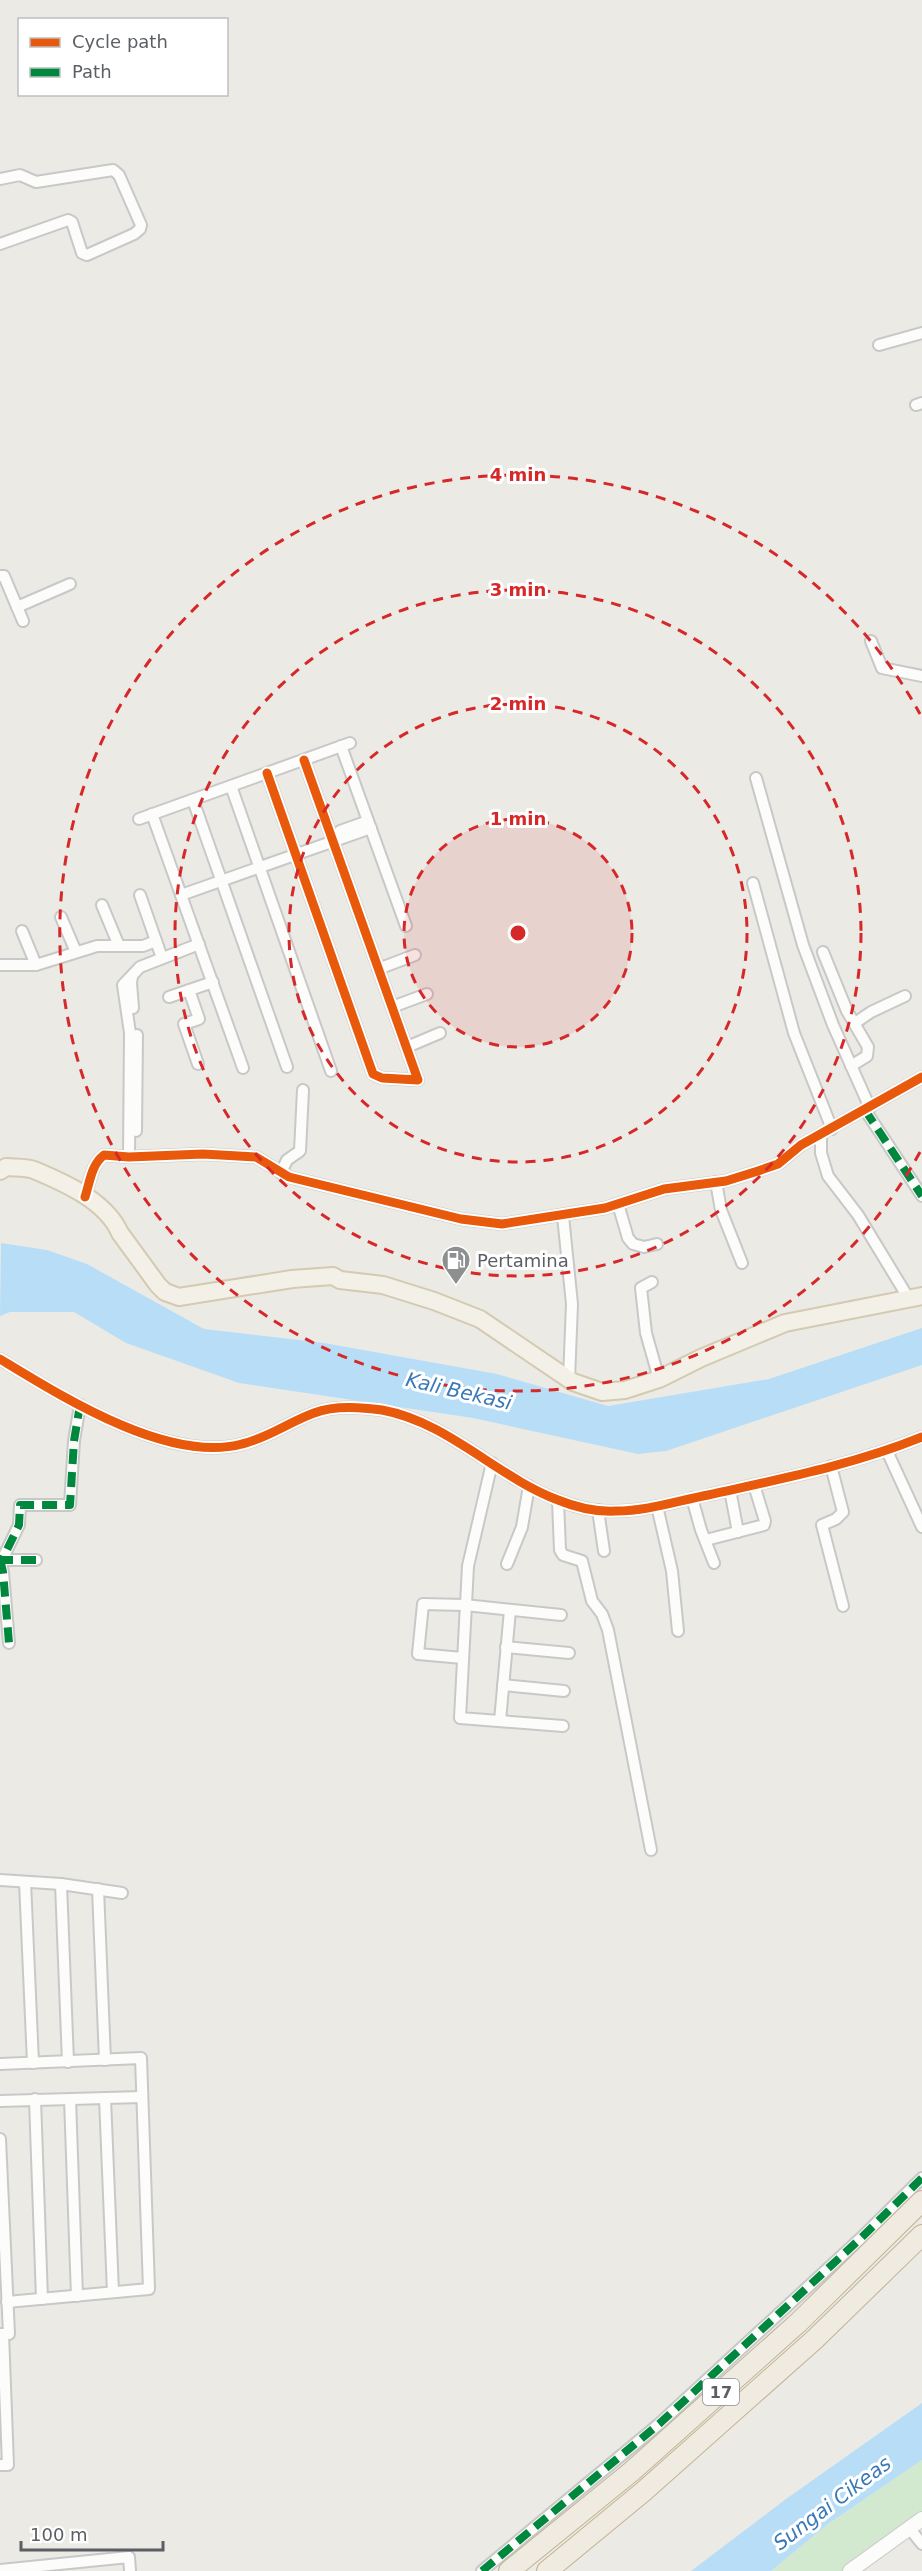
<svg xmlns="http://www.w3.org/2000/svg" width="922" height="2571" font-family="'DejaVu Sans',sans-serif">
	<rect width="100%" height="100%" fill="#ebeae5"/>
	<polygon fill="#d2e8cf" points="922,2460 922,2511 842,2571 771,2571 828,2524"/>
	<g fill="#b8def7">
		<polygon points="1,1243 47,1250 87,1264 204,1329 324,1343 497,1374 608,1406 769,1379 922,1328 922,1365 666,1451 638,1454 473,1418 239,1383 126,1343 74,1312 10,1312 0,1316"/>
		<polygon points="922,2403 922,2460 828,2524 771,2571 691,2571 786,2499"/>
	</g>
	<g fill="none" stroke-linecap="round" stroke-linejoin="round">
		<g stroke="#c8c8c8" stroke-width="14">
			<g id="minor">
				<polyline points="0,179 20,175 36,182 113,170 119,175 141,225 140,229 134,234 87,255 82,253 72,222 68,220 0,244"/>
				<polyline points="879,345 922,333"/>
				<polyline points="916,405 922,403"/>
				<polyline points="0,576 4,576 23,621"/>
				<polyline points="17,607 70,584"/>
				<polyline points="871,641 882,668 922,676"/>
				<polyline points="341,746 406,926"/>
				<polyline points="267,773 373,1074 382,1078 418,1080 304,760"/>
				<polyline points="756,778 803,945 833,1025 870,1108"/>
				<polyline points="231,786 331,1071"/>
				<polyline points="193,800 287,1067"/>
				<polyline points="152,814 243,1068"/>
				<polyline points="139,819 350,743"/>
				<polyline points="340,831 368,821"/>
				<polyline points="753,883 794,1033 832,1129"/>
				<polyline points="140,895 162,958"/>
				<polyline points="181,895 371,828"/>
				<polyline points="102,905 119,946"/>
				<polyline points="61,917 76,952"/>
				<polyline points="22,931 36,965"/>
				<polyline points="823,952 847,1011 868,1047 867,1056 851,1066"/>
				<polyline points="0,965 36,965 97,946 143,946 156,941"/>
				<polyline points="378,969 415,955"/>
				<polyline points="132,976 131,983 133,1008"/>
				<polyline points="189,990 199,1019 184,1024 198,1064"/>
				<polyline points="169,997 213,982"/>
				<polyline points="392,1007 427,994"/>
				<polyline points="855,1023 871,1012 905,996"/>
				<polyline points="407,1047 440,1033"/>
				<polyline points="865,1110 922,1196"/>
				<polyline points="136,1131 137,1035"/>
				<polyline points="821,1135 821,1153 828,1176 858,1215 909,1299"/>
				<polyline points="129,1157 130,1033 123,985 140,967 199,944"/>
				<polyline points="281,1173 287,1160 300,1151 303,1090"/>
				<polyline points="716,1182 721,1210 742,1263"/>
				<path d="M 85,1197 C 90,1182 91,1165 104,1155 L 129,1157 L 203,1154 L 256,1157 L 289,1177 L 461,1219 L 502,1224 L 605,1208 L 664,1189 L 726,1181 L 758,1171 L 778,1164 L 801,1145 L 922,1077"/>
				<polyline points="618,1204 628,1238 633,1244 644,1247 657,1244"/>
				<polyline points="563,1216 572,1304 569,1379"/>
				<polyline points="652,1282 641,1288 646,1333 659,1379"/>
				<path d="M 0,1359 C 61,1396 168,1464 242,1444 C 268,1438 289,1422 314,1413 C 334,1405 361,1407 382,1410 C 448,1422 497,1477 558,1500 C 575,1507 597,1512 616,1511 C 647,1511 677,1501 708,1495 C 780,1479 853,1465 922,1437"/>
				<polyline points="887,1451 922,1527"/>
				<polyline points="492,1463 468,1566 460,1718 563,1726"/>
				<polyline points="831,1466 843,1512 836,1519 822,1525 843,1606"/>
				<polyline points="730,1490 738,1532"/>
				<polyline points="692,1498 701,1530 714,1563"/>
				<polyline points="558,1501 560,1550 563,1555 582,1561 592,1601 602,1614 608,1630 651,1850"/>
				<polyline points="657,1506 672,1571 678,1631"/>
				<polyline points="598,1510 604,1551"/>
				<polyline points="706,1540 764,1525 765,1521 754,1485"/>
				<polyline points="0,1559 3,1572 9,1643"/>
				<polyline points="36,1560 2,1560 19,1525 20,1505 70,1505 74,1441 80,1405"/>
				<polyline points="507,1564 522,1527 529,1486"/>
				<polyline points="506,1647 569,1653"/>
				<polyline points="463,1658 418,1654 423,1604 465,1605 561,1615"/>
				<polyline points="503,1685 564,1691"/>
				<polyline points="500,1721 510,1610"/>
				<polyline points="0,1880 61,1884 122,1893"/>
				<polyline points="25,1882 33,2063"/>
				<polyline points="61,1884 68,2062"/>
				<polyline points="98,1889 105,2060"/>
				<polyline points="0,2064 141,2058 149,2289 7,2302"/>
				<polyline points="105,2098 113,2292"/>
				<polyline points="35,2099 42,2299"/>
				<polyline points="70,2099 77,2296"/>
				<polyline points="0,2101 142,2097"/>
				<polyline points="0,2139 9,2334 0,2334"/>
				<polyline points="0,2465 8,2465 3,2334"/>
				<polyline points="910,2529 922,2544"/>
				<polyline points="0,2570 129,2557 130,2571"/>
				<polyline points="482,2571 659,2424 860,2239 922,2178"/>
			</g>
		</g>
		<g stroke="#c8c8c8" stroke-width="16">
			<polyline id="tertiary" points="850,2571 922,2519"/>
		</g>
		<g stroke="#d4cab1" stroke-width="20">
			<path id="primary" d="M 0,1171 L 6,1167 C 15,1168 26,1167 34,1170 C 65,1183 106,1201 120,1233 L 158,1285 L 165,1292 L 179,1297 L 292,1279 L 333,1276 L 340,1280 L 383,1285 L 434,1301 L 480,1319 L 573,1382 L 602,1392 L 625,1390 L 659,1379 L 701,1358 L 785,1323 L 922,1296"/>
		</g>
		<g stroke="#c3b392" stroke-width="22">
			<g id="motorway">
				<polyline points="509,2571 631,2472 799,2322 922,2201"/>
				<polyline points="547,2571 644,2491 814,2340 922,2235"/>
			</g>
		</g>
		<use href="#minor" stroke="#fcfcfb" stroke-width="10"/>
		<use href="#tertiary" stroke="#fcfcfb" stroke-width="14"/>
		<use href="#primary" stroke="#f3f0e7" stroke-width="16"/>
		<use href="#motorway" stroke="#efebe0" stroke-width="20"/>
		<g stroke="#00873e" stroke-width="8" stroke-dasharray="15 8" stroke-linecap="butt">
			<polyline points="865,1110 922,1196"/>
			<polyline points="0,1559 3,1572 9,1643"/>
			<polyline points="36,1560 2,1560 19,1525 20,1505 70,1505 74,1441 80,1405"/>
			<polyline points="482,2571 659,2424 860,2239 922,2178"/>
		</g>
		<g stroke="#fff" stroke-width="13">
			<g id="cycleway">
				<polyline points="267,773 373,1074 382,1078 418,1080 304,760"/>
				<path d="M 85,1197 C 90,1182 91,1165 104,1155 L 129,1157 L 203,1154 L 256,1157 L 289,1177 L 461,1219 L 502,1224 L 605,1208 L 664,1189 L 726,1181 L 758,1171 L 778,1164 L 801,1145 L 922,1077"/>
				<path d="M 0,1359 C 61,1396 168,1464 242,1444 C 268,1438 289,1422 314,1413 C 334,1405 361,1407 382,1410 C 448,1422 497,1477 558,1500 C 575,1507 597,1512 616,1511 C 647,1511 677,1501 708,1495 C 780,1479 853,1465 922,1437"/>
			</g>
		</g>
		<use href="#cycleway" stroke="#e8590c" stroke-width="9"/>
	</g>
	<circle cx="518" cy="933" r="114" fill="#d62828" fill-opacity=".12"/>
	<g fill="none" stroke="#d62828" stroke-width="3" stroke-dasharray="10 8">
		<circle cx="518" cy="933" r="114"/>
		<circle cx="518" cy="933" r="229"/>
		<circle cx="518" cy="933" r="343"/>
		<path d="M920 1152A458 458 0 1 1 920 714"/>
	</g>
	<defs>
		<g id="fuel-pin" transform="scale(1.5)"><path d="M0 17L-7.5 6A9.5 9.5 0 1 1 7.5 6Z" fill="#8d9091" stroke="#fff"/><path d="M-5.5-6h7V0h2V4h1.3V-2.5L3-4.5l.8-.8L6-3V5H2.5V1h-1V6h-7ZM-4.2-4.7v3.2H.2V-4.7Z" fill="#fff"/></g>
	</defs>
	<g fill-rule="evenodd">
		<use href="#fuel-pin" x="456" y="1260"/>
	</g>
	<g text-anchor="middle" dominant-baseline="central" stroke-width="6" stroke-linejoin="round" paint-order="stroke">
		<rect fill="#fff" stroke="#8c8f92" stroke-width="1.5" x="703" y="2379" width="36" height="26" rx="4.5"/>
		<g font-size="16" font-weight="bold" fill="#5b5f64">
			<text x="721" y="2392">17</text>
		</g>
		<g font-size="18" fill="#5b5f64" stroke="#fff" text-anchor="start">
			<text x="477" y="1260">Pertamina</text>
		</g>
		<g font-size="20" font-style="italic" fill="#3a79b7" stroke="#fff">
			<text transform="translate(459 1391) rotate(13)">Kali Bekasi</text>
			<text transform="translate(832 2503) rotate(-37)">Sungai Cikeas</text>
		</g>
	</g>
	<circle cx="518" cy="933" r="9" fill="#d62828" stroke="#fff" stroke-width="3"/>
	<g font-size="18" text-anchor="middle" font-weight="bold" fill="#d62828" stroke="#fff" stroke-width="6" stroke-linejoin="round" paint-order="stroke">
		<text x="518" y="481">4 min</text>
		<text x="518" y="596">3 min</text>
		<text x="518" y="710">2 min</text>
		<text x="518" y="825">1 min</text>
	</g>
	<rect x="18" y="18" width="210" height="78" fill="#ffffff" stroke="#bdbfc1" stroke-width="1.5"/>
	<rect x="30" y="38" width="30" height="9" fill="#e8590c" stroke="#bdbfc1" stroke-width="1.5"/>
	<text x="72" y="48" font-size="18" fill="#5b5f64">Cycle path</text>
	<rect x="30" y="68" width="30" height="9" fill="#00873e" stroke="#bdbfc1" stroke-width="1.5"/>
	<text x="72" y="78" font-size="18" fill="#5b5f64">Path</text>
	<path d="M21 2541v9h142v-9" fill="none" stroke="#5b5f64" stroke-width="3"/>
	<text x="30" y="2541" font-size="18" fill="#5b5f64" stroke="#ffffff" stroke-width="4.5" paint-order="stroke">100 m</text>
</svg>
